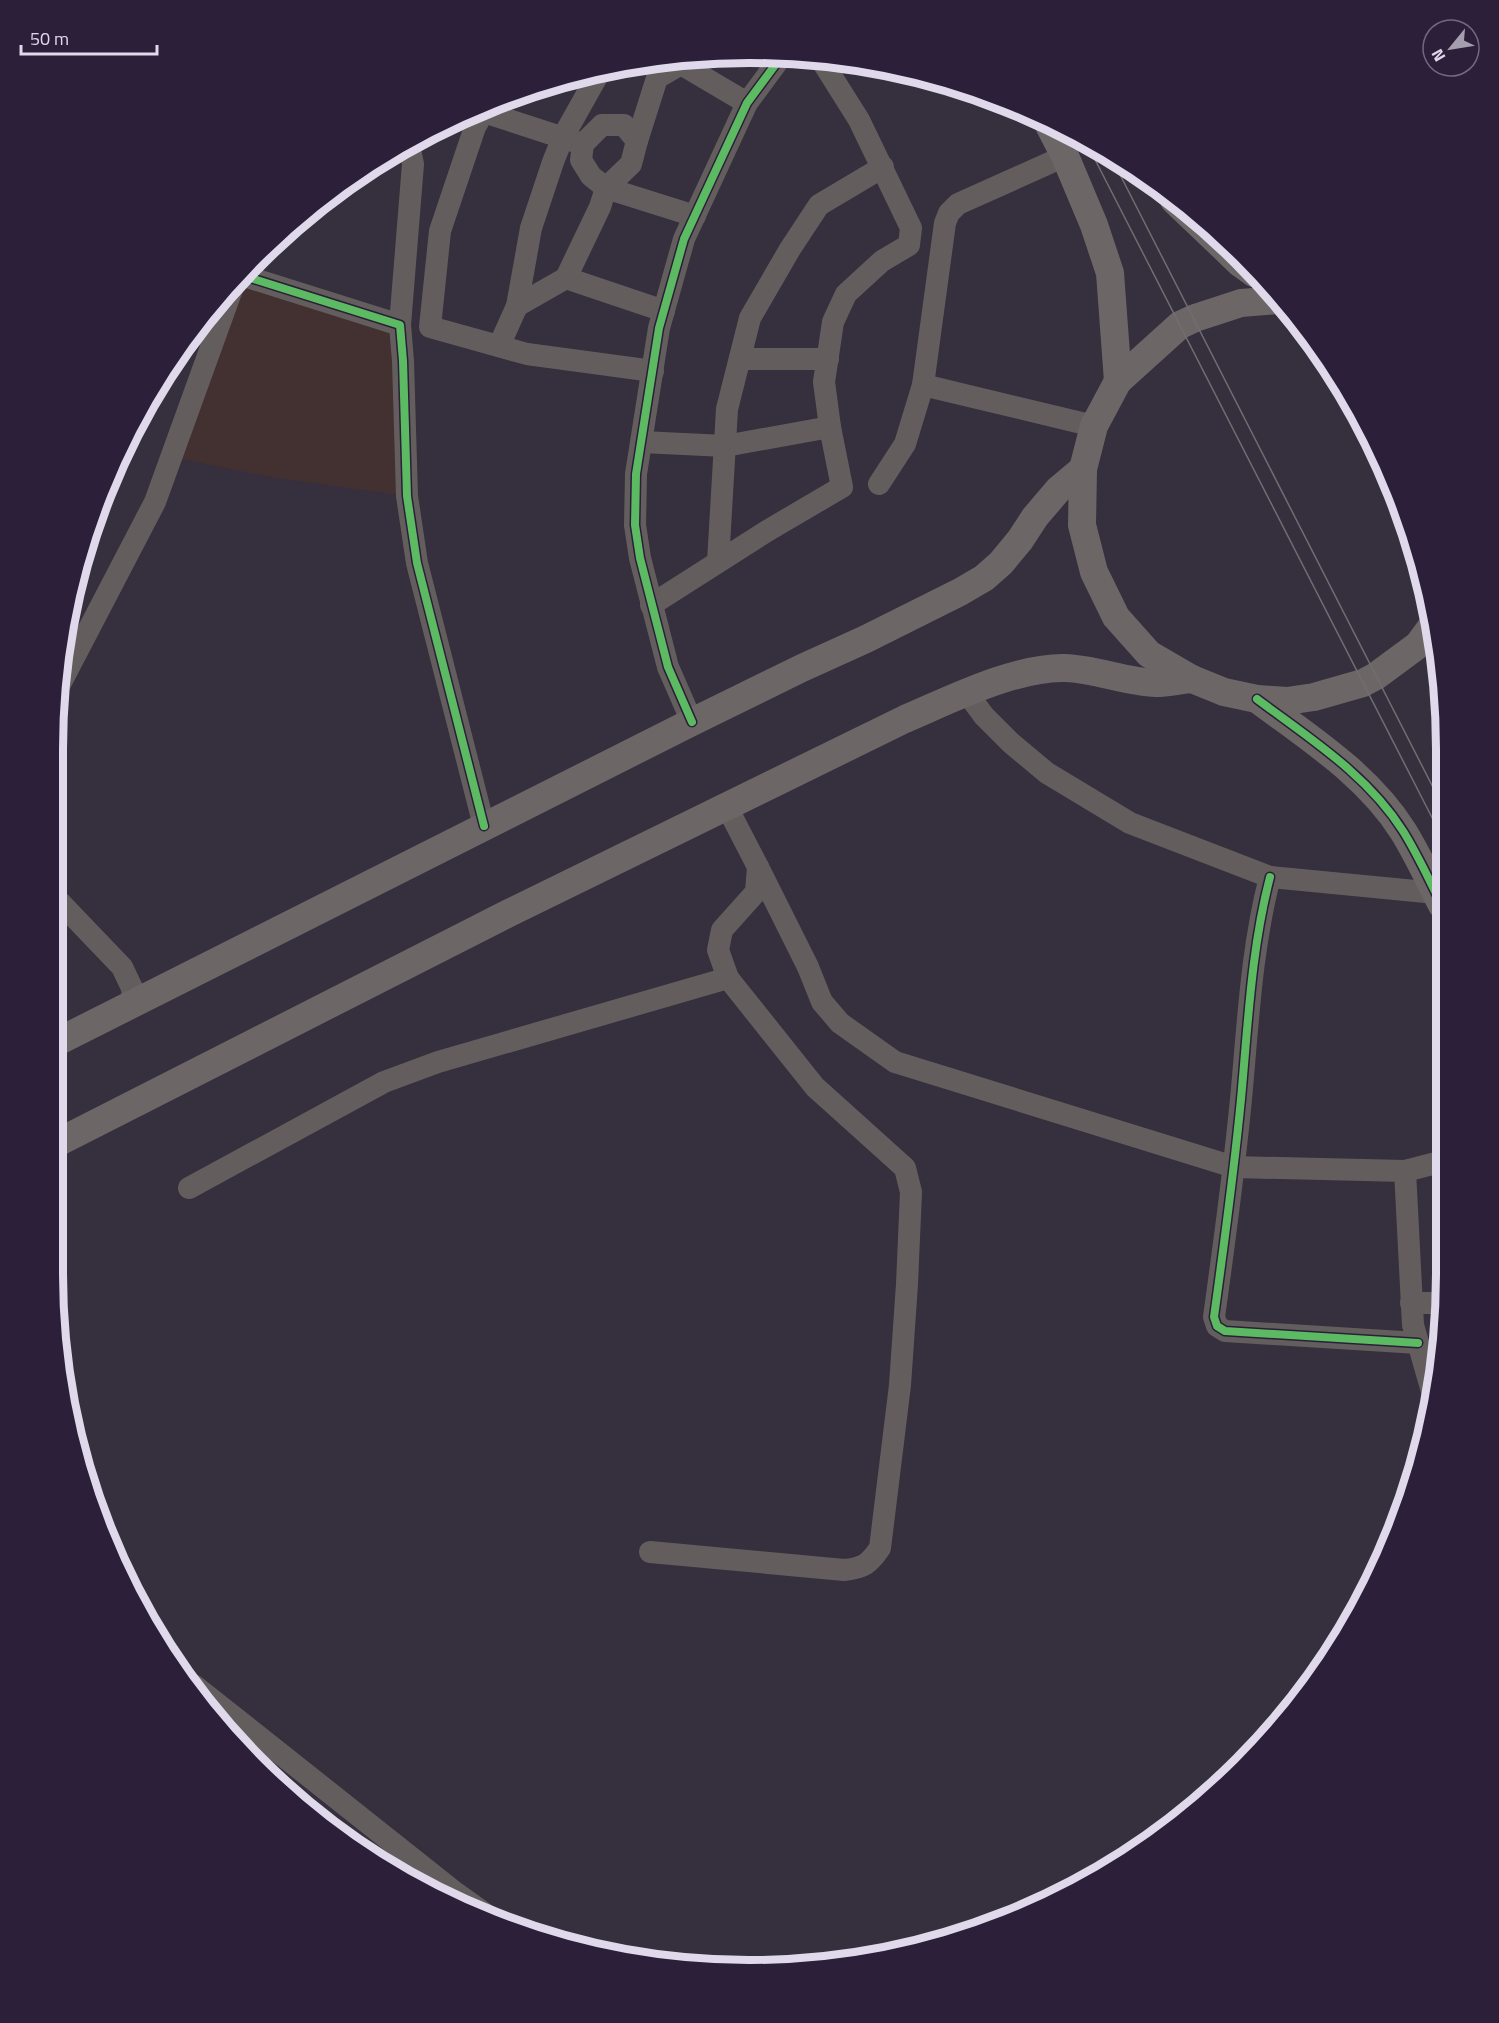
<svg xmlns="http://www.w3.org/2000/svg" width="1499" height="2023" font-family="'Titillium Web',sans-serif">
	<rect width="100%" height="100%" fill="#362f3e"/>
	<polygon fill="#433131" points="235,281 400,325 407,496 270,477 181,459"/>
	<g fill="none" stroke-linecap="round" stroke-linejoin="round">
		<g stroke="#635e5d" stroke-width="22">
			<polyline points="486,108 475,127 440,231 430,327 527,354 653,371"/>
			<polyline points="484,112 576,142"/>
			<polyline points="637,141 657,78 681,64 747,103"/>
			<polyline points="241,275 400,325 403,361 407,496 417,563 484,826"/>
			<polyline points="566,278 664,311"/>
			<polyline points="517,306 531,228 553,162 563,137 600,71"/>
			<polyline points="400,325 413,164 409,145"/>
			<polyline points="499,346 517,306 566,278 600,207 606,188 631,164 637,141 624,125 602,125 583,144 581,160 591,176 606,188 695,216"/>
			<polyline points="740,359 828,359"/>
			<polyline points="923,385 1094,426"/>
			<polyline points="642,442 725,446 830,427"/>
			<polyline points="879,484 905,444 923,385 945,223 949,213 958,204 1065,156"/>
			<polyline points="718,562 727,409 750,318 790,249 819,205 883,167"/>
			<polyline points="651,605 767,531 842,487 830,427 824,382 833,322 846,294 882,261 909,245 911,228 859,120 820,58"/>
			<polyline points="56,692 155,502 235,281"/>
			<polyline points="967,693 984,716 1011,743 1047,773 1130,823 1270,877 1436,893"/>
			<polyline points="692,722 668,667 640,558 635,525 636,474 659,328 684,239 747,103 781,57"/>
			<polyline points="758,867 808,967 822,1002 840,1023 895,1062 1234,1167 1405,1171 1444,1161"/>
			<path d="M 1270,877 C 1251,950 1248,1025 1241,1099 C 1234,1172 1224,1245 1214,1317 L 1217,1326 L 1225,1331 L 1418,1343"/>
			<polyline points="53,895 122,967 132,988 133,1003"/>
			<polyline points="1405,1171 1413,1325 1433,1395"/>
			<polyline points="189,1188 384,1082 438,1062 728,978"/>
			<polyline points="1411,1303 1445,1303"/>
			<path d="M 650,1552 L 844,1570 C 864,1568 869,1564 880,1548 L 900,1385 L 907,1284 L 911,1192 L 905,1168 L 815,1087 L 728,978 L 718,950 L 722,930 L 756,892 L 758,867 L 727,807"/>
			<polyline points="195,1686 456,1893 484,1913"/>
		</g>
		<g stroke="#6d6667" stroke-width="28">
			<polyline points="1048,123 1065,156 1094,225 1110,273 1118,381"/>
			<polyline points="1174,200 1240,263 1254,273"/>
			<polyline points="1279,300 1241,303 1195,318 1180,325 1118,381 1094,426 1083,469 1082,525 1094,572 1116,617 1149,654 1192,679 1224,692 1257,699 1287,701 1314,697 1363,683 1376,676 1418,645 1432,626"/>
			<path d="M 1257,699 C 1309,738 1368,775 1403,831 C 1418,855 1429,880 1442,905"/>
			<polyline points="53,1044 692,722 802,668 866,639 960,592 984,578 1001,563 1020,540 1035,517 1058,490 1083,469"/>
			<path d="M 53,1145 L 509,913 L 905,719 C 952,699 1015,667 1065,668 C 1096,669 1126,682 1156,683 C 1168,683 1180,680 1192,679"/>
		</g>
		<g stroke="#726d71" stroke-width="1.5">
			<polyline points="1085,140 1442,837"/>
			<polyline points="1110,155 1441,803"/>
		</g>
		<g stroke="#2b1f39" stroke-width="11">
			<g id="cycleway">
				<polyline points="1174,200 1240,263 1254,273"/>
				<polyline points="241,275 400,325 403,361 407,496 417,563 484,826"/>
				<path d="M 1257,699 C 1309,738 1368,775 1403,831 C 1418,855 1429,880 1442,905"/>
				<polyline points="692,722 668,667 640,558 635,525 636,474 659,328 684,239 747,103 781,57"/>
				<path d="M 1270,877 C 1251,950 1248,1025 1241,1099 C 1234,1172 1224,1245 1214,1317 L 1217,1326 L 1225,1331 L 1418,1343"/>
			</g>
		</g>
		<use href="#cycleway" stroke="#5cba63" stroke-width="8"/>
	</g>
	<path d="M0 0H1499V2023H0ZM749 63H750A686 686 0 0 1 1436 749V1274A686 686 0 0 1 750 1960H749A686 686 0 0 1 63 1274V749A686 686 0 0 1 749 63Z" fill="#2b1f39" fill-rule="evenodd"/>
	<path fill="none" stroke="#e0d9eb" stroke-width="8" d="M749 63H750A686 686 0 0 1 1436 749V1274A686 686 0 0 1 750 1960H749A686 686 0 0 1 63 1274V749A686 686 0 0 1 749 63Z"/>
	<g transform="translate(1451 48) rotate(240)"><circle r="28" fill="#2b1f39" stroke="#736980" stroke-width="1.5"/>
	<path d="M0-4.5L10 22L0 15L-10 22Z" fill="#a49eae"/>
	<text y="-9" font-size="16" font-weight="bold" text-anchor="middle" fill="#e0d9eb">N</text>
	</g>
	<path d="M21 45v9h136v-9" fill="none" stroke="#e0d9eb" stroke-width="3"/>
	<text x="30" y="45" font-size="18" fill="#e0d9eb" stroke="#2b1f39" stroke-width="4.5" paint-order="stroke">50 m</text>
</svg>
